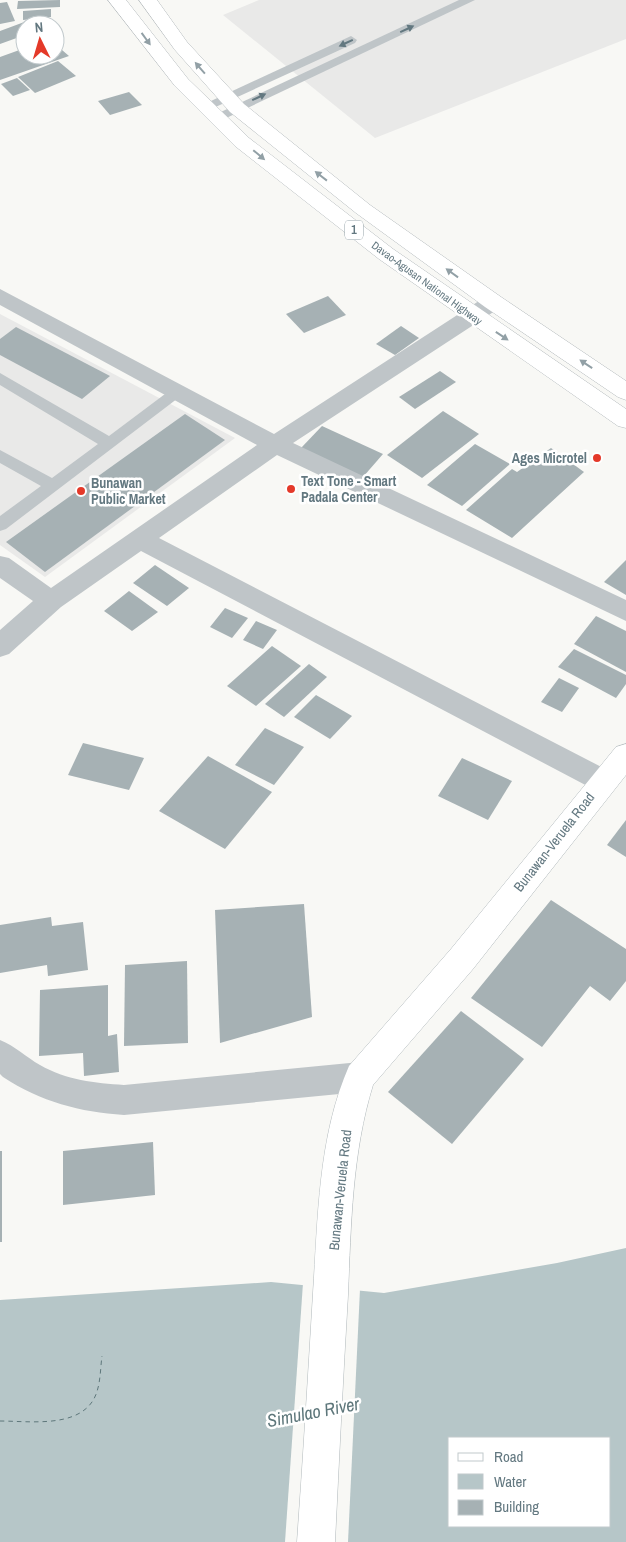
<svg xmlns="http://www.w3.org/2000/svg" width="626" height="1542" font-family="'Archivo Narrow',sans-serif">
	<rect width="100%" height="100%" fill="#f8f8f5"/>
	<g fill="#e9e9e8">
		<polygon points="259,0 626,0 626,39 375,138 223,15"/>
		<polygon points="0,314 235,438 45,577 0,545"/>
	</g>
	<path fill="#b6c6c8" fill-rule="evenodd" d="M 626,1248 L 626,1542 L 0,1542 L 0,1300 L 271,1282 L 384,1293 L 557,1263 ZM 450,1438 L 610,1438 L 610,1526 L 450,1526 Z"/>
	<polygon fill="#f8f8f5" points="303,1283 360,1289 348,1542 285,1542"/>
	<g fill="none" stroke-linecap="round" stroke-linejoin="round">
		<path stroke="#5e777b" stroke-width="1" stroke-dasharray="4.5 4" stroke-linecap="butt" d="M 0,1421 C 27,1421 74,1428 92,1402 C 101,1389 100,1370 102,1356"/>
	</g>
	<g fill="#a6b1b4">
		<polygon points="60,0 60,7 17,9 18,1"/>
		<polygon points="7,2 15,21 0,24 0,3"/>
		<polygon points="51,9 51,17 23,20 23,11"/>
		<polygon points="27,21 32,25 25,25 25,35 0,44 0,31"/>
		<polygon points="55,44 69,56 0,80 0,57 25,48 25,55 55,55"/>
		<polygon points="58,61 76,76 35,93 18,77"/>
		<polygon points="17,78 30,90 13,96 1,84"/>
		<polygon points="129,92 142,105 110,115 98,101"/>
		<polygon points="328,296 346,315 304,333 286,314"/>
		<polygon points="401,326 419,338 395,355 376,344"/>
		<polygon points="16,327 110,376 82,399 0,355 0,339"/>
		<polygon points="440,371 456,382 415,409 399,397"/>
		<polygon points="443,411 479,434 422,478 387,455"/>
		<polygon points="185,414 225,440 45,572 6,542"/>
		<polygon points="322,426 383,454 363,477 301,448"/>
		<polygon points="475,444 510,464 462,506 427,485"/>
		<polygon points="551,448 584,472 512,538 466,510 512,469 517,472"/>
		<polygon points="626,560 626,595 604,582"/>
		<polygon points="155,565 189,588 167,606 133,583"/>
		<polygon points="129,591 158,612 132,631 104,611"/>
		<polygon points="225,608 248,618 232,638 210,627"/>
		<polygon points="596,616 626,631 626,672 574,644"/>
		<polygon points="256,621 277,630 263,649 243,640"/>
		<polygon points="272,646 301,666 256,706 227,686"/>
		<polygon points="574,649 626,675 626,684 616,698 558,667"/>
		<polygon points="309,664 327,677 284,717 265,704"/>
		<polygon points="559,678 579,688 562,712 541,702"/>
		<polygon points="316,695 352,716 330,739 294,717"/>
		<polygon points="265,728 304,747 274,785 235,765"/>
		<polygon points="83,743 144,758 129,790 68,775"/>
		<polygon points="208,756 272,792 225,849 159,811"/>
		<polygon points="462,758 512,781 488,820 438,796"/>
		<polygon points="626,820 626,857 607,845"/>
		<polygon points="551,900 626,949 626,981 610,1001 590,986 542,1047 471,998"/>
		<polygon points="304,904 312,1017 220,1043 215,910"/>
		<polygon points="51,917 52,926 83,922 88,970 48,976 47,965 0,973 0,925"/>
		<polygon points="187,961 188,1043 124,1046 125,965"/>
		<polygon points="108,985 108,1036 117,1034 119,1072 84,1076 83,1053 39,1056 40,990"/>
		<polygon points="461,1011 524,1059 452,1144 388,1092"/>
		<polygon points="153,1142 155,1195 63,1205 63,1151"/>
		<rect x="0" y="1151" width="2" height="91"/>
	</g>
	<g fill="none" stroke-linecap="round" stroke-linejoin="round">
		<g stroke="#b1b9bc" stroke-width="1">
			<path id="secondary" d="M 626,744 L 626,775 L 473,969 L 373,1085 C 352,1153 351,1225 348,1295 C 343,1378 339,1460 335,1542 L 297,1542 C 303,1459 308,1376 313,1293 C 318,1218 318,1137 349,1066 L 451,949 L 616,747 Z"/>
		</g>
		<g stroke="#b2b8bb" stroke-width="1">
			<g id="highway">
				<polygon points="108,0 126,0 188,79 249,138 393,249 626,409 626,428 618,426 379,259 235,146 175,86"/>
				<polygon points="139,0 157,0 187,42 244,104 370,205 501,297 626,381 626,400 618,397 485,307 356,213 230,112 175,50"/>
			</g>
		</g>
		<g fill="#bfc5c8" fill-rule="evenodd">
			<polygon points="459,0 475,0 220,121 215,122 208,118"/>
			<polygon points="351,36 357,40 355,43 209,110 204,111 198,107"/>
			<polygon points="0,373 109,436 173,388 183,388 186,392 6,529 0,531 0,516 41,486 0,463 0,450 52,478 98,444 0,385"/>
		</g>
		<g fill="#bfc5c8" fill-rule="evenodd">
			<polygon points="0,289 274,434 485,297 493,295 501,297 504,302 501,307 293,443 626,600 626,621 277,455 159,538 613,773 617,781 613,789 603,793 593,789 141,551 61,607 9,654 0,657 0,630 33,601 0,578 0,556 9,558 51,588 257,445 0,305"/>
			<path d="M 0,1040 C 15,1046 26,1057 40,1065 C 66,1080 95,1083 124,1085 L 360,1062 L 371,1066 L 376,1077 L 371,1088 L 360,1092 L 124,1115 C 80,1112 41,1102 3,1077 L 0,1074 Z"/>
		</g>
		<use href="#secondary" fill="#fff" fill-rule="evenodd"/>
		<use href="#highway" fill="#fff" fill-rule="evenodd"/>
	</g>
	<defs><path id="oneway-solid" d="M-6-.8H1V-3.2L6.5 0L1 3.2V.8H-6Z" transform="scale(1.25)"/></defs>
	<g fill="#637880">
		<use href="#oneway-solid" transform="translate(407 29) rotate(-25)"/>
		<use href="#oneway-solid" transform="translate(346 43) rotate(155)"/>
		<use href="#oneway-solid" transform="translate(259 97) rotate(-25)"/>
	</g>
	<g fill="#92a0a6">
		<use href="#oneway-solid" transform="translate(146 39) rotate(54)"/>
		<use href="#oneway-solid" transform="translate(200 68) rotate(-131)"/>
		<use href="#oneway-solid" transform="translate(259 155) rotate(40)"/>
		<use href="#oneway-solid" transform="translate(321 176) rotate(-142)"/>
		<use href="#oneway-solid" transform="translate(452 273) rotate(-144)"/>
		<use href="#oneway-solid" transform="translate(502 336) rotate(34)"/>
		<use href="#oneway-solid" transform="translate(586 364) rotate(-146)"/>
	</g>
	<g fill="#e43929" stroke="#fff" stroke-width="2">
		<circle cx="597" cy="458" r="5"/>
		<circle cx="291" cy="489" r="5"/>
		<circle cx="81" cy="491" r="5"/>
	</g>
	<g text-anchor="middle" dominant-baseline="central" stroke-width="5" stroke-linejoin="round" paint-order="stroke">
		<g font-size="11" fill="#637880" stroke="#fff">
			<text transform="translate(427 283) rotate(36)">Davao-Agusan National Highway</text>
		</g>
		<rect fill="#fff" stroke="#92a0a6" stroke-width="1" x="345" y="220.5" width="18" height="19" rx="4"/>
		<g font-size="12" font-weight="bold" fill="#637880">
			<text x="354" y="230">1</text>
		</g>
		<g font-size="14" font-weight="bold" fill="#637880" stroke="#fff" text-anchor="start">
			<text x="587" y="458" text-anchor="end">Ages Microtel</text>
			<text x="301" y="481">Text Tone - Smart<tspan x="301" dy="16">Padala Center</tspan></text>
			<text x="91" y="483">Bunawan<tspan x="91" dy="16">Public Market</tspan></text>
		</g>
		<g font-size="14" fill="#637880" stroke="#fff">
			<text transform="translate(554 842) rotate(-52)">Bunawan-Veruela Road</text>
			<text transform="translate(340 1190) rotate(-84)">Bunawan-Veruela Road</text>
		</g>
		<g font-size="18" font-style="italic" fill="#5e777b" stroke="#fff">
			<text transform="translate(313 1412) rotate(-11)">Simulao River</text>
		</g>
	</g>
	<rect x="448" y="1437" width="162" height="90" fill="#ffffff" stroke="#c1c9cc"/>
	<rect x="458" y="1453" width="25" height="8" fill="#ffffff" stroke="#c1c9cc"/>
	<text x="494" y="1462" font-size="15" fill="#637880">Road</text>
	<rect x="458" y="1474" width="25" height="15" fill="#b6c6c8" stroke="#c1c9cc"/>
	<text x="494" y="1487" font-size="15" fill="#637880">Water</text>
	<rect x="458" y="1500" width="25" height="15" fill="#a6b1b4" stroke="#c1c9cc"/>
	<text x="494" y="1512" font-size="15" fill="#637880">Building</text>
	<g transform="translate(40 40) rotate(355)"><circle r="24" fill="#ffffff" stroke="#c1c9cc"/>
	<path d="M0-4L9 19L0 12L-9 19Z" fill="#e43929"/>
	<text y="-8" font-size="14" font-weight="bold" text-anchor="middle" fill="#637880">N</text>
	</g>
</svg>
